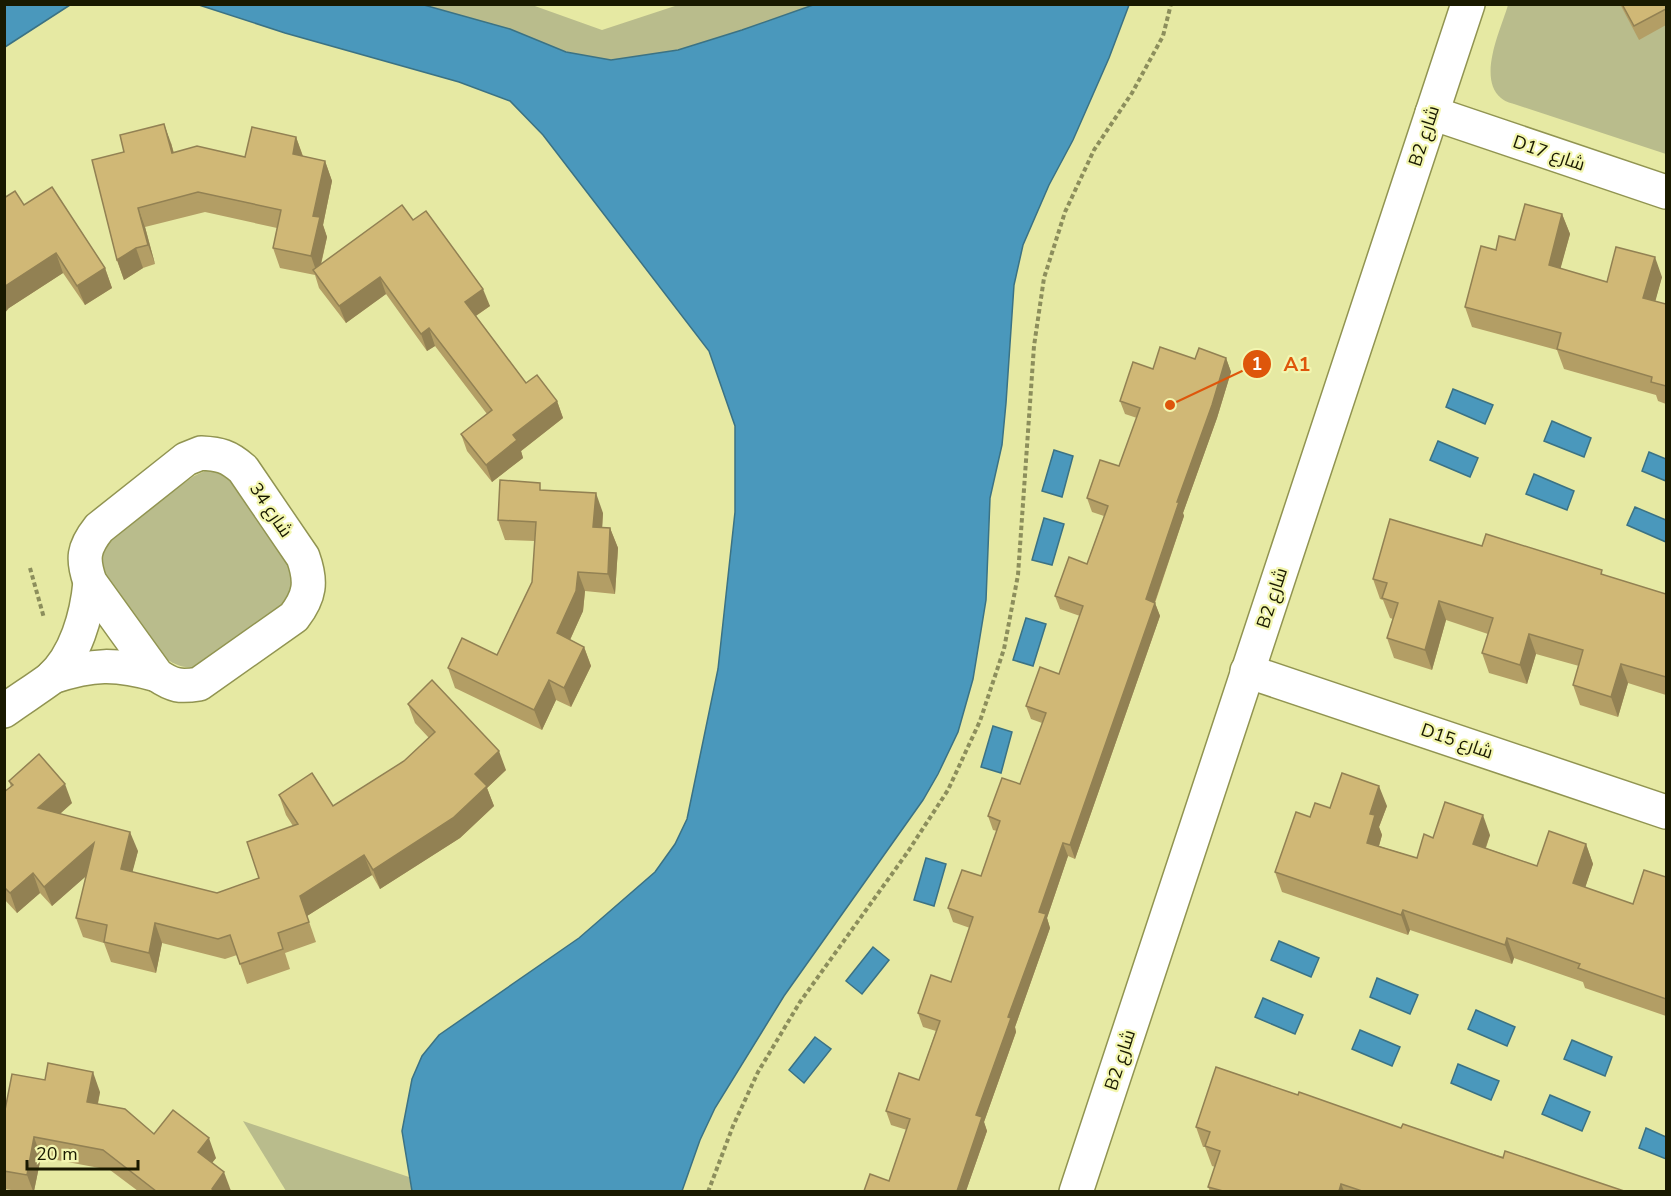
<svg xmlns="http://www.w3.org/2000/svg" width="1671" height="1196" font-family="'Nunito Sans',Cairo,sans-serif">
	<rect width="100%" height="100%" fill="#e6e9a3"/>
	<g fill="#b9bc8c">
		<polygon points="424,5 532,5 602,30 678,5 813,5 742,30 678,50 611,60 566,52 510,29"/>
		<path d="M 1508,5 L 1666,5 L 1666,154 L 1514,104 C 1510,103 1504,101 1501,98 C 1477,78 1501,29 1508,5 Z"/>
		<path d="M 207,470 L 223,472 L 237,481 L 297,568 L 298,595 L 204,665 C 187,669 180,668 165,658 L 102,571 C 100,551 101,546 115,532 L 194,476 Z"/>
		<polygon points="243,1121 409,1177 412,1191 286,1191"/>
	</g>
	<g fill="#4a98bc" stroke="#3b7284" stroke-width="1.5">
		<polygon points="5,4 70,4 70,5 5,47"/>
		<polygon points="199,5 424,5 510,29 566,52 611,60 678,50 742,30 813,5 1129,5 1109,58 1073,140 1049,185 1023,245 1014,285 1006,403 1002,445 990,498 986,600 973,679 958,732 938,774 923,800 784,996 715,1108 700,1140 682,1191 412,1191 402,1131 412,1079 422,1056 439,1035 579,938 655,872 675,844 687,819 718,669 735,512 735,426 709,351 543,135 510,101 459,82 285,33"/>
		<polygon points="1453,389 1493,405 1485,424 1446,407"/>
		<polygon points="1552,421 1591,438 1584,457 1544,441"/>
		<polygon points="1438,441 1478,458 1470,477 1430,460"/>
		<polygon points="1054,450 1073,456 1062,497 1042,491"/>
		<polygon points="1649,452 1666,459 1666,481 1642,471"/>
		<polygon points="1534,474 1574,491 1567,510 1526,494"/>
		<polygon points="1635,507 1666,520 1666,542 1627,525"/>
		<polygon points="1044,518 1064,524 1052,565 1032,560"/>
		<polygon points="1026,618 1046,624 1033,666 1013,660"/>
		<polygon points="993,726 1012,732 1001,773 981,767"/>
		<polygon points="926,858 946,864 934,906 914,900"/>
		<polygon points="1279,941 1319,958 1311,977 1271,960"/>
		<polygon points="873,947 889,960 862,994 846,981"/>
		<polygon points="1377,978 1418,995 1410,1014 1370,997"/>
		<polygon points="1263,998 1303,1015 1295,1034 1255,1017"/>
		<polygon points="1476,1010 1515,1027 1507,1046 1468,1029"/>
		<polygon points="1360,1030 1400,1047 1392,1066 1352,1049"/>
		<polygon points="815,1037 831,1049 804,1083 789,1070"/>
		<polygon points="1572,1040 1612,1057 1605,1076 1564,1059"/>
		<polygon points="1458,1064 1499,1081 1491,1100 1451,1083"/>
		<polygon points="1550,1095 1590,1112 1582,1131 1542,1114"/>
		<polygon points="1646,1128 1666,1137 1666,1159 1639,1148"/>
	</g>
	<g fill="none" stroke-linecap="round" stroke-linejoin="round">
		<g stroke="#919451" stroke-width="36">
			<g id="street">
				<polyline points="1432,113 1666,192"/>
				<path d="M 201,453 C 220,454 228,456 243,469 L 303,557 C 312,582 310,596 294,617 L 199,684 C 180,687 173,686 157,675 L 90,582 C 82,559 83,548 99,528 L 186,459 Z"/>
				<polyline points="1247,671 1666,812"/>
				<path d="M 52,677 C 93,664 115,663 157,675"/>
				<path d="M 4,711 C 19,700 35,690 50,679 C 76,656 87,615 90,582"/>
				<polyline points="1076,1192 1468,4"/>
			</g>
		</g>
		<g stroke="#8c8e5c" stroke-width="4" stroke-dasharray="4.5 3" stroke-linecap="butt">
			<polyline points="30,568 44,618"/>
			<polyline points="708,1192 733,1126 758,1072 800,1002 907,853 948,790 980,721 1004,649 1018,575 1034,346 1044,278 1065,212 1094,150 1132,93 1163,36 1171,4"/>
		</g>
		<use href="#street" stroke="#fff" stroke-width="33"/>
	</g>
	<g fill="#b39e65">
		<polygon points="1620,4 1666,4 1666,25 1639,40"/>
		<polygon points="296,137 303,156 325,161 332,181 323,225 327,237 321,265 413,220 490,306 476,316 526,383 557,401 563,418 521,451 523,458 492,482 467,451 461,434 487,414 435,346 427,351 386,294 346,323 319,288 315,275 280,268 273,248 277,228 205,212 145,227 155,264 143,268 124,280 117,260 92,160 171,143 174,153 245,157"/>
		<polygon points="24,205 105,268 112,288 85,305 63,273 9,308"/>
		<polygon points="1562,214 1570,234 1560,269 1607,282 1662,277 1655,301 1666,304 1666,404 1658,401 1656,395 1564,369 1557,350 1472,327 1465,307 1496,250"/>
		<polygon points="1226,358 1231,372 1217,418 1183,513 1184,516 1155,603 1160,616 1075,859 1068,856 1047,918 1050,928 1015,1027 1016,1032 984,1122 987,1131 966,1191 864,1191 889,1181 907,1130 891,1125 886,1111 919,1080 936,1031 923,1027 918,1013 951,982 970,928 953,922 948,908 981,876 997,831 993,830 988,816 1020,784 1042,723 1031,719 1026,706 1059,674 1080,616 1060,609 1055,596 1087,564 1104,516 1092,512 1087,498 1119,466 1137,418 1125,414 1120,401 1153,369 1195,359"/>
		<polygon points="542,490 603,513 602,527 610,528 618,548 615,594 585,591 583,611 570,640 584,647 591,666 571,707 556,700 542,730 455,688 448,668 497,655 532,582 535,541 505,540 498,520"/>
		<polygon points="1482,546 1604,575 1666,594 1666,695 1628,683 1618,717 1580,705 1573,685 1579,666 1536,654 1527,684 1489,673 1482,653 1488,634 1446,620 1432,670 1394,658 1387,638 1393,619 1390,618 1383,600 1380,599 1373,579"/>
		<polygon points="408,704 506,770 487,788 494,806 460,838 380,889 372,875 307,916 316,942 285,953 290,969 247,984 237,955 225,959 162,943 156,973 111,962 104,943 83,937 76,918 86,876 52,906 40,893 17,913 4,899 4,792 11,787 9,781 72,803 60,814 138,851 132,872 217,893 259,878 293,826 286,815 279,795 333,806 404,761 429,738 415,723"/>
		<polygon points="1387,806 1379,827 1382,835 1379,846 1417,858 1433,838 1490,835 1486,848 1537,866 1586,844 1593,864 1585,888 1633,904 1666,877 1666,1016 1585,988 1583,982 1514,958 1512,964 1410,930 1408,935 1282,892 1275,872 1310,817 1330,808"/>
		<polygon points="45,1080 100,1092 98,1104 154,1134 216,1158 212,1163 231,1191 138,1191 110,1170 41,1157 34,1191 18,1191 4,1189 4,1115"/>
		<polygon points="1298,1095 1401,1128 1624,1191 1210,1191 1208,1187 1215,1167 1212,1166 1205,1147 1203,1147 1196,1127"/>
	</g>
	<g fill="#928153">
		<polygon points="164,124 171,143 179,173 172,153"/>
		<polygon points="296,137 303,157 293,154"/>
		<polygon points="325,161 332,181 323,225 327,237 318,276 311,256 313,216"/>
		<polygon points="138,208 145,227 155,264 148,245"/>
		<polygon points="1562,214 1570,234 1556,285 1549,265"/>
		<polygon points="136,248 143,268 124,280 117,260"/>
		<polygon points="56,253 63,273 9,308 4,314 4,287"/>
		<polygon points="1655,257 1662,277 1651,317 1643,298"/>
		<polygon points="105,268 112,288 85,305 77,286"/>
		<polygon points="380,277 386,294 346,323 339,306"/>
		<polygon points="483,289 490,306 471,319 465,302"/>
		<polygon points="429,328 435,346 427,351 421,334"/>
		<polygon points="1226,358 1231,372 1217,418 1183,513 1184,516 1151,613 1146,599 1177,502"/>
		<polygon points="557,401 563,418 521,451 523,458 492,482 486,465 513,435"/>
		<polygon points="596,493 603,513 601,547 593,527"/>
		<polygon points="610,528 618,548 615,594 608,574"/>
		<polygon points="578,572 585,591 583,611 564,653 557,633"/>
		<polygon points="1439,601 1446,620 1432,670 1425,650"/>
		<polygon points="1155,603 1160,616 1075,859 1070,845"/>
		<polygon points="1529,634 1536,654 1527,684 1520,665"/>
		<polygon points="584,647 591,666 571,707 564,688"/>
		<polygon points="1621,664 1628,683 1618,717 1611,697"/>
		<polygon points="549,680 556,700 542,730 534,710"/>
		<polygon points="499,751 506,770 487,788 494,806 460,838 380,889 373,870"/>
		<polygon points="65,784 72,803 45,827 38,808"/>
		<polygon points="1379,786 1387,806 1379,827 1382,835 1374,863 1367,843 1370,814"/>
		<polygon points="1483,815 1490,835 1480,863 1473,844"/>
		<polygon points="130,832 138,851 128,889 121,869"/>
		<polygon points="94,843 101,863 52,906 44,887"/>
		<polygon points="1063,843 1068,856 1047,918 1050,928 1015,1027 1016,1032 984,1122 987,1131 966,1191 957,1191 976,1115 1039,912"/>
		<polygon points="1586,844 1593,864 1580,903 1573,883"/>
		<polygon points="364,855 372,875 307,916 316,942 300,896"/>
		<polygon points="33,873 40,893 17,913 10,893"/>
		<polygon points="1403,910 1410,930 1408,935 1401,915"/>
		<polygon points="155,923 162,943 156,973 149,953"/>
		<polygon points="1507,938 1514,958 1512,964 1505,945"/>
		<polygon points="93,1072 100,1092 94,1121 87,1102"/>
		<polygon points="34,1137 41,1157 34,1191 33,1191 27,1175"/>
		<polygon points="209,1138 216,1158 205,1171 198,1152"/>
		<polygon points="224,1172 231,1191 213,1191 212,1189"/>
		<polygon points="1341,1184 1344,1191 1339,1191"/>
	</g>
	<g fill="#d0b876" stroke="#928153" stroke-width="1.5">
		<polygon points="1622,4 1666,4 1666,9 1634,26"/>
		<polygon points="164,124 172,153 197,146 245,157 252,127 296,137 293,154 325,161 313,216 320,217 311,256 273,248 281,210 198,192 138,208 148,245 136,248 117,260 92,160 124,152 120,135"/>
		<polygon points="52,187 105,268 77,286 56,253 4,287 4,198 15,191 24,205"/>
		<polygon points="1525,204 1562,214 1549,265 1607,282 1616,247 1655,257 1643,298 1666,304 1666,386 1651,382 1652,377 1557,349 1561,333 1465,307 1481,246 1496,250 1499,236 1515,240"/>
		<polygon points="402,205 413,220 426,211 483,289 465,302 526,383 537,375 557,401 513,435 517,440 486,465 461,434 492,410 429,328 421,334 380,277 339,306 313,270"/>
		<polygon points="1160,347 1195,359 1199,348 1226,358 1212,405 1177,502 1179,502 1146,599 1155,603 1070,845 1063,843 1039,912 1046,914 1008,1017 1011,1018 976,1115 982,1117 957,1191 864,1191 870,1174 889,1181 910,1119 886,1111 899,1073 919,1080 940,1021 918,1013 931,975 951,982 973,917 948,908 962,870 981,876 1000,821 988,816 1002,778 1020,784 1046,713 1026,706 1040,667 1059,674 1083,606 1055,596 1069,557 1087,564 1108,506 1087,498 1100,460 1119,466 1140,408 1120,401 1133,362 1153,369"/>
		<polygon points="500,480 540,483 540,490 596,493 593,527 610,528 608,574 578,572 576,591 557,633 584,647 564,688 549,680 534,710 448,668 462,638 497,655 532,582 536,522 498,520"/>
		<polygon points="1390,519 1482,546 1486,534 1602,570 1601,574 1666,594 1666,677 1621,664 1611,697 1573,685 1583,650 1529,634 1520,665 1482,653 1493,618 1439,601 1425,650 1387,638 1398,603 1382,598 1387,583 1373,579"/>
		<polygon points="432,680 499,751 475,774 487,786 453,818 373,870 364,855 300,896 309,922 278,933 283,949 240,964 230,935 218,939 155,923 149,953 104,942 107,925 76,918 94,843 44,887 33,873 10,893 4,887 4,792 13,785 9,781 39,754 65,784 38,808 130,832 121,869 217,893 259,878 247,842 298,824 279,795 312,773 333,806 404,761 435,732 408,704"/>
		<polygon points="1342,773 1379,786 1370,814 1375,815 1367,843 1417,858 1424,834 1433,838 1445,802 1483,815 1473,844 1537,866 1549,831 1586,844 1573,883 1633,904 1644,870 1666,877 1666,999 1578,968 1580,964 1507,938 1505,945 1403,910 1401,915 1275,872 1296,812 1310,817 1315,803 1330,808"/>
		<polygon points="48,1063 93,1072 87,1102 125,1109 154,1134 173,1110 209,1138 198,1152 224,1172 212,1189 214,1191 156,1191 103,1150 34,1137 27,1175 4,1171 4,1115 12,1074 45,1080"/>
		<polygon points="1216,1067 1298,1095 1299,1092 1401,1128 1403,1124 1503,1158 1505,1151 1624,1191 1362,1191 1341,1184 1339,1191 1223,1191 1208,1187 1220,1151 1205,1146 1210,1132 1196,1127"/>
	</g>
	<g text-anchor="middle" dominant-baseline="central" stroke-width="4.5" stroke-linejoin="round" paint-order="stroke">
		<g font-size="18" fill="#191900" stroke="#f3f6b0">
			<text transform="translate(1424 136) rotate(-72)">B2 شارع</text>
			<text transform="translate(1549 153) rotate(19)">D17 شارع</text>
			<text transform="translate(271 510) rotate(56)">شارع 34</text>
			<text transform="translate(1272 598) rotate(-72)">B2 شارع</text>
			<text transform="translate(1457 741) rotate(19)">D15 شارع</text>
			<text transform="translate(1120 1060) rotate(-72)">B2 شارع</text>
		</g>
	</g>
	<path fill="none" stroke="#de560b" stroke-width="2" d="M1170 405L1257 364"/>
	<g fill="#de560b" stroke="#f3f6b0" stroke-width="2">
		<circle cx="1170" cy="405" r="6"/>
		<circle cx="1257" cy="364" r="15"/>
	</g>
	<g font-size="18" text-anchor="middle" font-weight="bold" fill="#fff">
		<text x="1257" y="370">1</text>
	</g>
	<g font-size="20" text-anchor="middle" font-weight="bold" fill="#de560b" stroke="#f3f6b0" stroke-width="4.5" stroke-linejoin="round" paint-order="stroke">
		<text x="1297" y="371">A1</text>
	</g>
	<rect width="1671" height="1196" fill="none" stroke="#191900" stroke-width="12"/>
	<path d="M27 1160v9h111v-9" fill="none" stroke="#191900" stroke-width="3"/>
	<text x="36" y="1160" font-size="18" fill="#191900" stroke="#f3f6b0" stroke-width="4.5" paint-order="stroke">20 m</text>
</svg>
